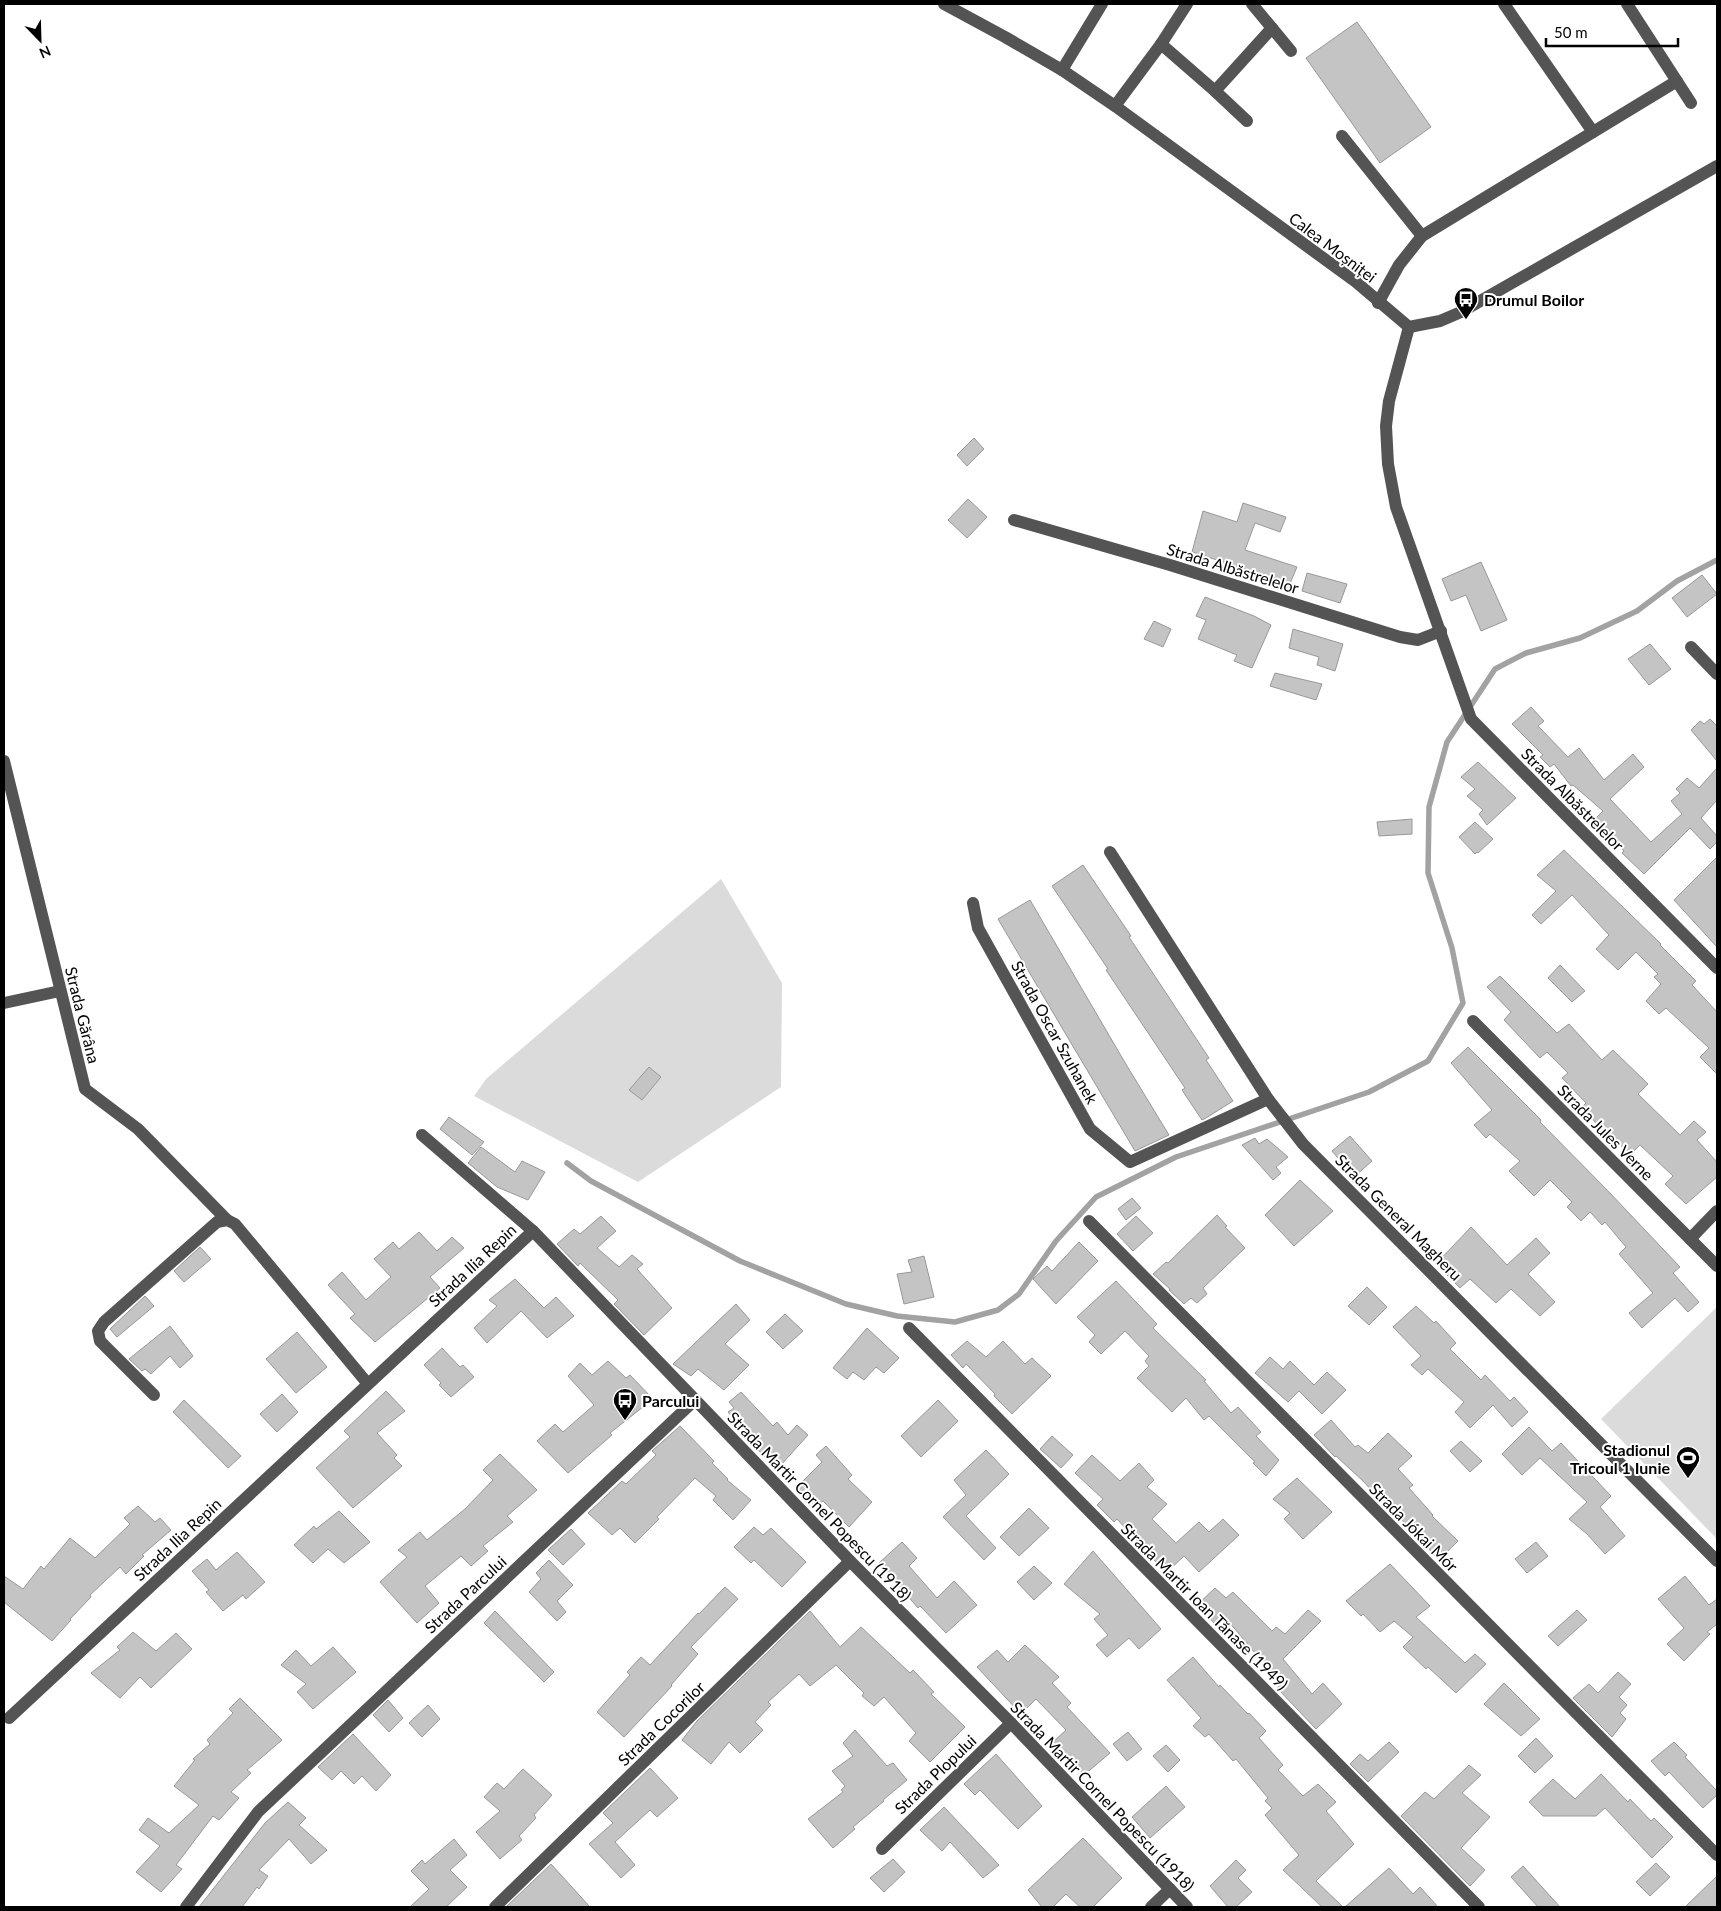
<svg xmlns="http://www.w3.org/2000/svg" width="1721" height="1911" font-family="Lato,sans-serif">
	<rect width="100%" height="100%" fill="#fff"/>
	<g fill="#dbdbdb">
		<polygon points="721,879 782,983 781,1087 638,1182 474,1096 486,1079"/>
		<polygon points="1717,1307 1717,1539 1601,1419"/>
	</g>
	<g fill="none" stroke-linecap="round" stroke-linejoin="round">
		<polyline stroke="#a2a2a2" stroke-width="5.5" points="567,1163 591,1181 740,1261 846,1304 897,1316 955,1322 998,1310 1019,1294 1056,1241 1096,1197 1176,1157 1369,1092 1428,1061 1463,1003 1452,948 1428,873 1429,807 1447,742 1495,669 1526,653 1580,638 1637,611 1677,581 1717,560"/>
	</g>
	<g fill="#c4c4c4" stroke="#989898">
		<polygon points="1357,22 1431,127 1380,163 1306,58"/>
		<polygon points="974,438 984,449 967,466 957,455"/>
		<polygon points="968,499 987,517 967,538 948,520"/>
		<polygon points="1243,503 1286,517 1280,532 1255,523 1245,550 1297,567 1288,588 1246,576 1248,570 1192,552 1203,511 1237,522"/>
		<polygon points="1481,562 1507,620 1481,631 1466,595 1451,601 1442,579"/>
		<polygon points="1307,573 1347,584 1340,603 1302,591"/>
		<polygon points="1702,575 1717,594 1687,617 1672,598"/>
		<polygon points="1205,597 1254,616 1271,625 1252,668 1234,661 1237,655 1198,639 1206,620 1196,616"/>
		<polygon points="1154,621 1171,629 1163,647 1144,639"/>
		<polygon points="1293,629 1343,644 1335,671 1317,665 1319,657 1289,648"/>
		<polygon points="1650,644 1671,669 1649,685 1628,659"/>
		<polygon points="1275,673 1322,684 1316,700 1270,686"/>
		<polygon points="1531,707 1544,721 1538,726 1568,757 1579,748 1604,780 1633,754 1644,767 1610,799 1651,842 1682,814 1671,801 1680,793 1676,789 1687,778 1699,788 1717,768 1717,800 1701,818 1717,836 1717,842 1710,849 1690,828 1644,874 1622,853 1624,851 1593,821 1603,811 1573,785 1571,786 1554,764 1550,767 1540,757 1543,755 1512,724"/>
		<polygon points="1710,719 1717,726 1717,761 1691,730 1700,721 1704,724"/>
		<polygon points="1478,762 1516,798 1487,825 1479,814 1483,810 1467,796 1475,789 1461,777"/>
		<polygon points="1412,819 1412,834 1379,836 1377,822"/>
		<polygon points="1475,822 1493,839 1478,853 1477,852 1475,854 1459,837"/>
		<polygon points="1564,850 1661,944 1660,945 1696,981 1692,985 1717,1012 1717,1074 1700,1057 1709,1048 1666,1008 1659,1014 1646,1001 1661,984 1654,977 1658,974 1636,952 1618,970 1596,949 1609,935 1572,895 1541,924 1532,915 1556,891 1537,875"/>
		<polygon points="1717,857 1717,947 1674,900"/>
		<polygon points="1083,865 1131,936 1129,937 1209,1058 1206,1060 1233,1101 1206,1118 1202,1120 1182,1090 1185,1088 1106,970 1108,969 1052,886"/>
		<polygon points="1030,900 1127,1066 1169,1135 1135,1151 1042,994 998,919"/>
		<polygon points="1560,965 1585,991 1572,1002 1548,978"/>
		<polygon points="1500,976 1557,1033 1569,1024 1602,1060 1613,1050 1648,1084 1638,1094 1680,1135 1694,1121 1706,1132 1697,1140 1717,1162 1717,1177 1686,1204 1665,1184 1673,1176 1640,1145 1630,1155 1603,1127 1601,1129 1582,1107 1586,1103 1562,1078 1568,1073 1547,1052 1540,1058 1504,1020 1511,1012 1487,987"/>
		<polygon points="1468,1047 1541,1120 1540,1122 1609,1192 1680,1267 1673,1273 1699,1302 1688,1312 1675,1298 1642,1328 1629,1313 1653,1293 1619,1254 1626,1247 1605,1222 1602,1225 1590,1212 1581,1221 1567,1207 1572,1202 1550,1180 1534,1196 1509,1171 1520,1161 1490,1134 1486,1138 1474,1125 1492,1110 1451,1063"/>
		<polygon points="649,1067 661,1077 642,1100 629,1090"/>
		<polygon points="449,1117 484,1142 472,1155 440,1129"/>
		<polygon points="1350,1136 1372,1161 1354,1177 1332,1151"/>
		<polygon points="1255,1138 1259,1144 1267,1139 1288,1157 1276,1167 1281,1173 1273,1180 1242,1145"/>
		<polygon points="481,1147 515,1172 522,1161 545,1172 528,1200 497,1187 468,1163"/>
		<polygon points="1300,1180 1333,1211 1294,1246 1265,1215"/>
		<polygon points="1132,1198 1141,1208 1126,1220 1118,1209"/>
		<polygon points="1217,1215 1227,1226 1225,1227 1245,1248 1203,1288 1207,1294 1197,1303 1191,1298 1184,1304 1169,1290 1170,1289 1153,1274 1166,1262 1168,1263"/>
		<polygon points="601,1216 616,1231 597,1248 619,1267 632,1255 643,1264 637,1269 672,1308 644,1335 614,1304 618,1300 580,1263 578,1266 557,1244 574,1229 580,1234"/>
		<polygon points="1136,1216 1153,1233 1133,1251 1117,1234"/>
		<polygon points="1471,1227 1507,1265 1536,1238 1550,1253 1528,1274 1555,1302 1540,1316 1511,1289 1496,1303 1470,1279 1460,1288 1436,1264"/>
		<polygon points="419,1232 437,1251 452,1237 464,1248 430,1277 440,1288 375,1342 350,1318 355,1314 328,1285 342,1272 366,1300 391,1277 374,1259 393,1242 399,1249"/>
		<polygon points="1079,1242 1098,1261 1056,1304 1033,1279 1047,1266 1052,1271"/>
		<polygon points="200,1247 211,1259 184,1282 174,1271"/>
		<polygon points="924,1256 934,1297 904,1304 897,1274 912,1272 908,1260"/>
		<polygon points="515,1279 544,1308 556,1297 574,1316 547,1338 521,1311 487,1343 474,1328 497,1306 489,1300"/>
		<polygon points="1116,1281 1157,1324 1153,1328 1206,1380 1204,1381 1231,1413 1238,1407 1261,1432 1256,1436 1279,1460 1266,1476 1253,1463 1255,1462 1209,1416 1204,1420 1186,1398 1172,1412 1137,1378 1149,1366 1145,1361 1149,1356 1125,1331 1101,1354 1089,1342 1095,1335 1077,1317"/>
		<polygon points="1367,1287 1387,1307 1369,1325 1348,1306"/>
		<polygon points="145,1296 154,1306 117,1337 110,1329"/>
		<polygon points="736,1304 750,1320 725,1344 749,1365 724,1390 698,1369 691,1376 673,1364"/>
		<polygon points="1416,1306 1434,1323 1436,1321 1456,1343 1450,1349 1481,1380 1485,1375 1510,1401 1514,1397 1528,1412 1512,1427 1493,1405 1470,1428 1455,1412 1464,1402 1428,1369 1422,1375 1411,1365 1421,1356 1393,1327"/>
		<polygon points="785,1314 803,1331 783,1349 766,1332"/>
		<polygon points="170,1326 193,1356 180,1368 170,1356 151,1374 145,1369 142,1371 129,1359"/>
		<polygon points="867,1328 899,1358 884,1373 876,1367 864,1380 853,1372 847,1379 833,1368"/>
		<polygon points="297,1332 327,1367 296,1393 266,1359"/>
		<polygon points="967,1341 986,1357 1003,1341 1025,1364 1032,1358 1051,1376 1012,1414 994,1396 995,1394 966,1364 963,1368 951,1355"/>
		<polygon points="442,1348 460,1367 463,1365 474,1377 451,1397 439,1385 441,1383 424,1365"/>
		<polygon points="1270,1357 1283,1369 1290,1361 1314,1385 1327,1372 1346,1390 1322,1414 1299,1391 1288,1402 1255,1373"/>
		<polygon points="608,1361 626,1378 630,1375 653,1399 610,1433 612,1435 568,1473 537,1441 555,1424 563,1432 594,1405 568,1376 580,1363 592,1375"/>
		<polygon points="386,1391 405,1411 377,1433 397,1455 394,1458 402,1466 353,1508 316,1468 350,1437 344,1431"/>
		<polygon points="741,1392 773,1426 777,1422 788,1435 797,1425 808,1435 781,1465 769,1453 765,1457 753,1445 754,1443 728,1412 734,1408 729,1402"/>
		<polygon points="282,1394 298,1412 277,1432 260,1414"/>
		<polygon points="184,1400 241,1456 228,1468 173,1412"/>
		<polygon points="938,1400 958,1421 921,1457 901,1436"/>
		<polygon points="1331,1420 1355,1447 1358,1445 1368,1453 1388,1433 1412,1456 1398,1469 1413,1485 1409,1488 1433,1515 1432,1516 1458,1541 1439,1560 1389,1506 1387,1508 1364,1482 1336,1456 1335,1457 1314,1435"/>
		<polygon points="680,1426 714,1461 712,1463 728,1479 727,1480 751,1500 733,1520 713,1500 716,1496 695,1478 657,1517 659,1519 635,1543 620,1528 612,1535 588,1513 622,1481 626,1484 656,1455 652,1451"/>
		<polygon points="1529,1427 1552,1451 1561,1443 1611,1496 1600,1507 1625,1536 1605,1554 1587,1534 1569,1519 1587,1502 1540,1458 1522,1475 1502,1454"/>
		<polygon points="1052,1436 1073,1455 1061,1468 1040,1449"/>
		<polygon points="1461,1441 1482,1461 1470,1472 1450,1451"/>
		<polygon points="826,1446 852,1475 848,1479 872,1502 849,1527 823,1501 816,1507 797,1487 822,1462 816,1455"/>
		<polygon points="986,1450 1009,1474 966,1516 996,1548 984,1560 943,1517 966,1495 954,1480"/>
		<polygon points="500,1454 537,1490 507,1516 513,1522 483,1546 488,1551 471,1566 461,1556 425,1586 439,1603 417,1623 380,1582 407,1557 398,1550 420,1532 427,1540 465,1509 493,1480 483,1470"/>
		<polygon points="1092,1455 1120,1481 1139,1463 1154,1480 1147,1487 1167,1504 1152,1519 1176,1543 1199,1522 1209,1532 1223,1519 1239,1535 1199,1572 1184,1556 1166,1573 1117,1519 1114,1522 1097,1505 1103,1499 1075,1473"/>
		<polygon points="1297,1478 1332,1512 1303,1539 1284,1519 1290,1513 1273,1499"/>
		<polygon points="138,1506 155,1522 160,1518 171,1530 142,1555 144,1556 126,1574 120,1567 90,1595 91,1597 70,1619 71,1620 52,1641 4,1602 4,1576 23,1589 41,1566 44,1569 70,1538 95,1558 130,1524 124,1518"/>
		<polygon points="1029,1508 1049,1528 1019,1556 1000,1537"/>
		<polygon points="339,1511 370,1542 344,1563 328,1549 313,1563 294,1545 314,1526 316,1529"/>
		<polygon points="754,1527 763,1535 771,1528 806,1562 782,1587 754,1560 751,1563 734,1547"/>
		<polygon points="571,1529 585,1544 563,1565 548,1550"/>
		<polygon points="902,1542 917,1558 909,1566 937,1598 954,1581 977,1605 946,1633 920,1606 918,1608 879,1563"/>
		<polygon points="1536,1542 1548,1556 1527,1573 1515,1559"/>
		<polygon points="1093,1551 1161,1629 1139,1649 1129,1638 1107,1657 1096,1645 1108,1635 1094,1619 1100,1614 1064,1584"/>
		<polygon points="237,1552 265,1582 246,1599 243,1595 223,1611 206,1592 209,1590 192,1571 207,1559 216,1570"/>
		<polygon points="549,1560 573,1585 557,1601 566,1612 557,1621 529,1592 541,1579 536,1573"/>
		<polygon points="1390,1564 1430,1606 1416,1617 1465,1663 1475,1654 1486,1664 1456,1693 1428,1667 1426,1669 1403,1647 1413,1637 1394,1621 1380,1632 1363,1614 1361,1616 1346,1601"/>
		<polygon points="1034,1566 1052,1583 1034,1600 1017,1582"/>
		<polygon points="1685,1576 1709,1605 1717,1599 1717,1624 1707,1632 1710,1634 1684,1661 1667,1644 1684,1628 1658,1599"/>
		<polygon points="725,1587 738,1599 691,1647 698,1654 671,1685 672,1686 624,1737 597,1712 630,1675 627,1672 641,1657 650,1665 698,1613 699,1614"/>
		<polygon points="1215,1588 1226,1598 1233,1592 1272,1631 1276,1627 1285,1634 1308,1610 1321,1621 1283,1659 1312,1694 1323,1683 1342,1704 1316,1729 1277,1688 1285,1682 1255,1653 1224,1616 1215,1624 1197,1605"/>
		<polygon points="1577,1610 1587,1620 1558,1646 1548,1636"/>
		<polygon points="495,1611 554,1672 544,1682 484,1623"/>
		<polygon points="810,1611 840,1647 861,1627 910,1673 913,1670 934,1692 931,1694 965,1727 930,1762 909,1741 916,1733 884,1697 874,1706 862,1696 864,1693 836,1665 810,1686 799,1674 768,1702 771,1705 755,1722 763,1730 740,1753 729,1742 711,1764 682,1740 697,1721"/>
		<polygon points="133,1632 156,1651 176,1633 192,1649 151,1688 140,1677 120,1698 91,1673 120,1650 117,1647"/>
		<polygon points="1025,1645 1059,1677 1052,1683 1071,1703 1067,1707 1110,1753 1084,1775 1068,1756 1066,1758 1052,1743 1066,1730 1036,1699 1021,1714 977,1667 997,1650 1008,1662"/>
		<polygon points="333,1647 356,1672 313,1709 297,1692 306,1684 281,1665 296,1650 311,1666"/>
		<polygon points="1193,1657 1219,1687 1220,1685 1248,1714 1249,1713 1266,1731 1259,1738 1283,1765 1278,1770 1303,1796 1318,1784 1336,1802 1326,1811 1354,1844 1316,1881 1343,1907 1322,1907 1283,1870 1299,1855 1265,1815 1272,1808 1265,1801 1268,1798 1236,1759 1233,1761 1209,1734 1205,1737 1193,1726 1201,1718 1167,1680"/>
		<polygon points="1618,1672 1631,1684 1619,1697 1627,1705 1620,1713 1626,1719 1612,1737 1573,1698 1589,1684 1598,1693"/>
		<polygon points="1504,1683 1540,1719 1521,1736 1484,1704"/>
		<polygon points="240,1698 282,1740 247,1770 251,1773 231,1792 239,1798 219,1820 213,1816 176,1865 182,1869 161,1892 136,1872 160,1846 139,1830 148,1818 169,1833 199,1805 174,1786 195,1760 193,1759 210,1744 207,1740 233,1713 229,1709"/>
		<polygon points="388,1700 403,1718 389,1732 373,1715"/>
		<polygon points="428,1705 440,1719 422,1737 409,1723"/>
		<polygon points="855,1730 887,1766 893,1763 907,1780 883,1800 884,1801 853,1827 855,1829 833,1848 808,1819 843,1792 841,1790 845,1786 832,1771 853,1756 843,1743"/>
		<polygon points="1128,1732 1142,1749 1127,1761 1113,1744"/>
		<polygon points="353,1734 391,1775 376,1791 362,1776 354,1784 341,1771 332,1780 318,1767"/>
		<polygon points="1536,1738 1553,1756 1535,1773 1518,1756"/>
		<polygon points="1389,1742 1399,1752 1368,1782 1350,1764 1360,1754 1368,1761"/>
		<polygon points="1674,1742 1687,1755 1685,1757 1717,1791 1717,1795 1703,1808 1669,1772 1665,1776 1651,1761"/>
		<polygon points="1166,1745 1180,1760 1168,1772 1153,1756"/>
		<polygon points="996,1754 1042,1806 1018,1829 980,1790 975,1795 964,1784"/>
		<polygon points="1469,1765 1481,1775 1462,1793 1490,1817 1461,1848 1485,1870 1470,1886 1401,1816 1425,1792 1434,1799"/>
		<polygon points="650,1768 678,1798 657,1817 650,1810 615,1842 635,1865 621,1878 589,1844 613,1823 603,1813"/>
		<polygon points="523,1769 552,1795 534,1815 536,1818 519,1836 522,1840 500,1859 476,1832 500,1811 484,1797 497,1783 504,1789"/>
		<polygon points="1601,1774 1628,1802 1630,1799 1651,1821 1654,1818 1673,1837 1652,1858 1605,1808 1596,1816 1543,1816 1529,1802 1553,1779 1575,1799"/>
		<polygon points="1166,1786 1185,1807 1150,1838 1132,1817"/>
		<polygon points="288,1802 306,1818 299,1825 327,1850 311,1864 289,1839 259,1870 268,1876 259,1889 257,1887 242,1907 199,1907 265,1823"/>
		<polygon points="944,1807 999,1865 983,1878 950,1842 942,1851 920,1830"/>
		<polygon points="1083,1838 1122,1878 1093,1907 1080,1907 1066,1894 1053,1907 1042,1907 1028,1890"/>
		<polygon points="454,1839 467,1855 450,1870 467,1887 446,1907 410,1907 429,1889 411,1871 422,1860 425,1864"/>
		<polygon points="893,1859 905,1872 884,1892 870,1878"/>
		<polygon points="1236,1860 1246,1870 1238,1878 1252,1892 1236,1907 1228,1907 1210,1886"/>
		<polygon points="1656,1863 1670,1877 1650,1896 1636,1882"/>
		<polygon points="551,1864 590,1907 506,1907"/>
		<polygon points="1523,1866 1560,1907 1538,1907 1511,1877"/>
		<polygon points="1389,1868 1413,1894 1420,1887 1438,1907 1345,1907"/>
		<polygon points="1717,1876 1717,1907 1685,1907"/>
	</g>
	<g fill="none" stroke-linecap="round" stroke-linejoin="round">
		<g stroke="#545454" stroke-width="12">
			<polyline points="944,4 1005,37 1062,70 1115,106 1356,282 1409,327 1440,321 1461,312 1717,166"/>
			<polyline points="1252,4 1291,51"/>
			<polyline points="1504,4 1593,132"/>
			<polyline points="1627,4 1691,103"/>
			<polyline points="1161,44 1215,91 1247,121"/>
			<polyline points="1062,70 1102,4"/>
			<polyline points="1215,91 1272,28"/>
			<polyline points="1115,106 1161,44 1187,4"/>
			<polyline points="1342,136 1422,236"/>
			<polyline points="1378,303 1399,265 1422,236 1677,81"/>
			<polyline points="1409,327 1389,401 1386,426 1388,464 1396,507 1471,719 1717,968"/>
			<polyline points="1014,520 1170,565 1400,637 1418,640 1441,631"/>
			<polyline points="1691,647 1717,674"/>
			<polyline points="4,761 85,1089 138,1129 227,1220"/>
			<polyline points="1110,852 1268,1099 1303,1144 1717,1561"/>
			<polyline points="973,903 978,928 1090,1129 1130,1162 1268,1099"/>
			<polyline points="4,1003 60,991"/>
			<polyline points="1473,1021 1717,1266"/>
			<polyline points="422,1135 533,1231 850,1561 1011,1723 1187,1907"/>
			<polyline points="1089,1221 1717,1855"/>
			<polyline points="1690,1239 1717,1211"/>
			<polyline points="909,1328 1479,1907"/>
			<polyline points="154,1395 100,1341 98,1331 104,1322 217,1222 227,1220 235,1224 368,1384"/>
			<polyline points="9,1718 533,1231"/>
			<polyline points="882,1849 1011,1723"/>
			<polyline points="186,1907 258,1812 695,1400"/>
			<polyline points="495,1907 850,1561"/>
			<polyline points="1151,1907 1170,1889"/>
		</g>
	</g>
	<defs>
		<g id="bus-pin" transform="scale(1.25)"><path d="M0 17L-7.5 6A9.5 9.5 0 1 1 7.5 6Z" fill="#000" stroke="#fff"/><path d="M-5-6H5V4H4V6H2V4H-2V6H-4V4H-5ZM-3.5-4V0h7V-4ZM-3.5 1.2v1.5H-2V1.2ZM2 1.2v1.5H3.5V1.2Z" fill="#fff"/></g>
		<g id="stadium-pin" transform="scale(1.25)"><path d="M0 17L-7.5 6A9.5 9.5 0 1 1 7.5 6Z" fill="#000" stroke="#fff"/><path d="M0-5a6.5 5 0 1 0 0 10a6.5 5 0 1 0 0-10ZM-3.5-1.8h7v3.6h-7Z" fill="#fff"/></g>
	</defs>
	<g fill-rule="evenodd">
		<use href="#bus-pin" x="1466" y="299"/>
		<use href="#bus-pin" x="625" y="1400"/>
		<use href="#stadium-pin" x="1688" y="1458"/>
	</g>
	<g text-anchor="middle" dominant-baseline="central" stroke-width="4" stroke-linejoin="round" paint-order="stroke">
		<g font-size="16" fill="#000" stroke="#fff">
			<text transform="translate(1333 247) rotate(37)">Calea Moșniței</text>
			<text transform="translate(1233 568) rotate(17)">Strada Albăstrelelor</text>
			<text transform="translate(1573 799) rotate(45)">Strada Albăstrelelor</text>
			<text transform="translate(83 1015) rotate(76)">Strada Gărâna</text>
			<text transform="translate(1055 1032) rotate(61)">Strada Oscar Szuhanek</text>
			<text transform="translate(1606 1132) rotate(45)">Strada Jules Verne</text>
			<text transform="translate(1399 1217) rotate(45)">Strada General Magheru</text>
			<text transform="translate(472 1265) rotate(-43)">Strada Ilia Repin</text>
			<text transform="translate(820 1506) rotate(46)">Strada Martir Cornel Popescu (1918)</text>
			<text transform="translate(1414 1527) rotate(45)">Strada Jókai Mór</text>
			<text transform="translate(177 1539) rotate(-43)">Strada Ilia Repin</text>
			<text transform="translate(465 1594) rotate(-43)">Strada Parcului</text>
			<text transform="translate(1205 1606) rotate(45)">Strada Martir Ioan Tănase (1949)</text>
			<text transform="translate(661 1723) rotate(-44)">Strada Cocorilor</text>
			<text transform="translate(935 1774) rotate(-44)">Strada Plopului</text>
			<text transform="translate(1103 1796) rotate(46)">Strada Martir Cornel Popescu (1918)</text>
		</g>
		<g font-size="16" font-weight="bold" fill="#000" stroke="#fff" text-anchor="start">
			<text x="1484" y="299">Drumul Boilor</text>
			<text x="642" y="1400">Parcului</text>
			<text x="1670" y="1449" text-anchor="end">Stadionul<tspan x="1670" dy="18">Tricoul 1 Iunie</tspan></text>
		</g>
	</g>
	<rect width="1721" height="1911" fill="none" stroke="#000000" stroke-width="10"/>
	<g transform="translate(40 40) rotate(157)" stroke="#ffffff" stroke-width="4" paint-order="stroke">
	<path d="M0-4L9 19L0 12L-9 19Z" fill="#000000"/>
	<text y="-8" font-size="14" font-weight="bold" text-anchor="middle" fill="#000000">N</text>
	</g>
	<path d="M1546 38v8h132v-8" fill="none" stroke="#000000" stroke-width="2.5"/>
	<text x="1554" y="38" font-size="15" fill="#000000" stroke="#ffffff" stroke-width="4" paint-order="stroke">50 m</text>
</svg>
